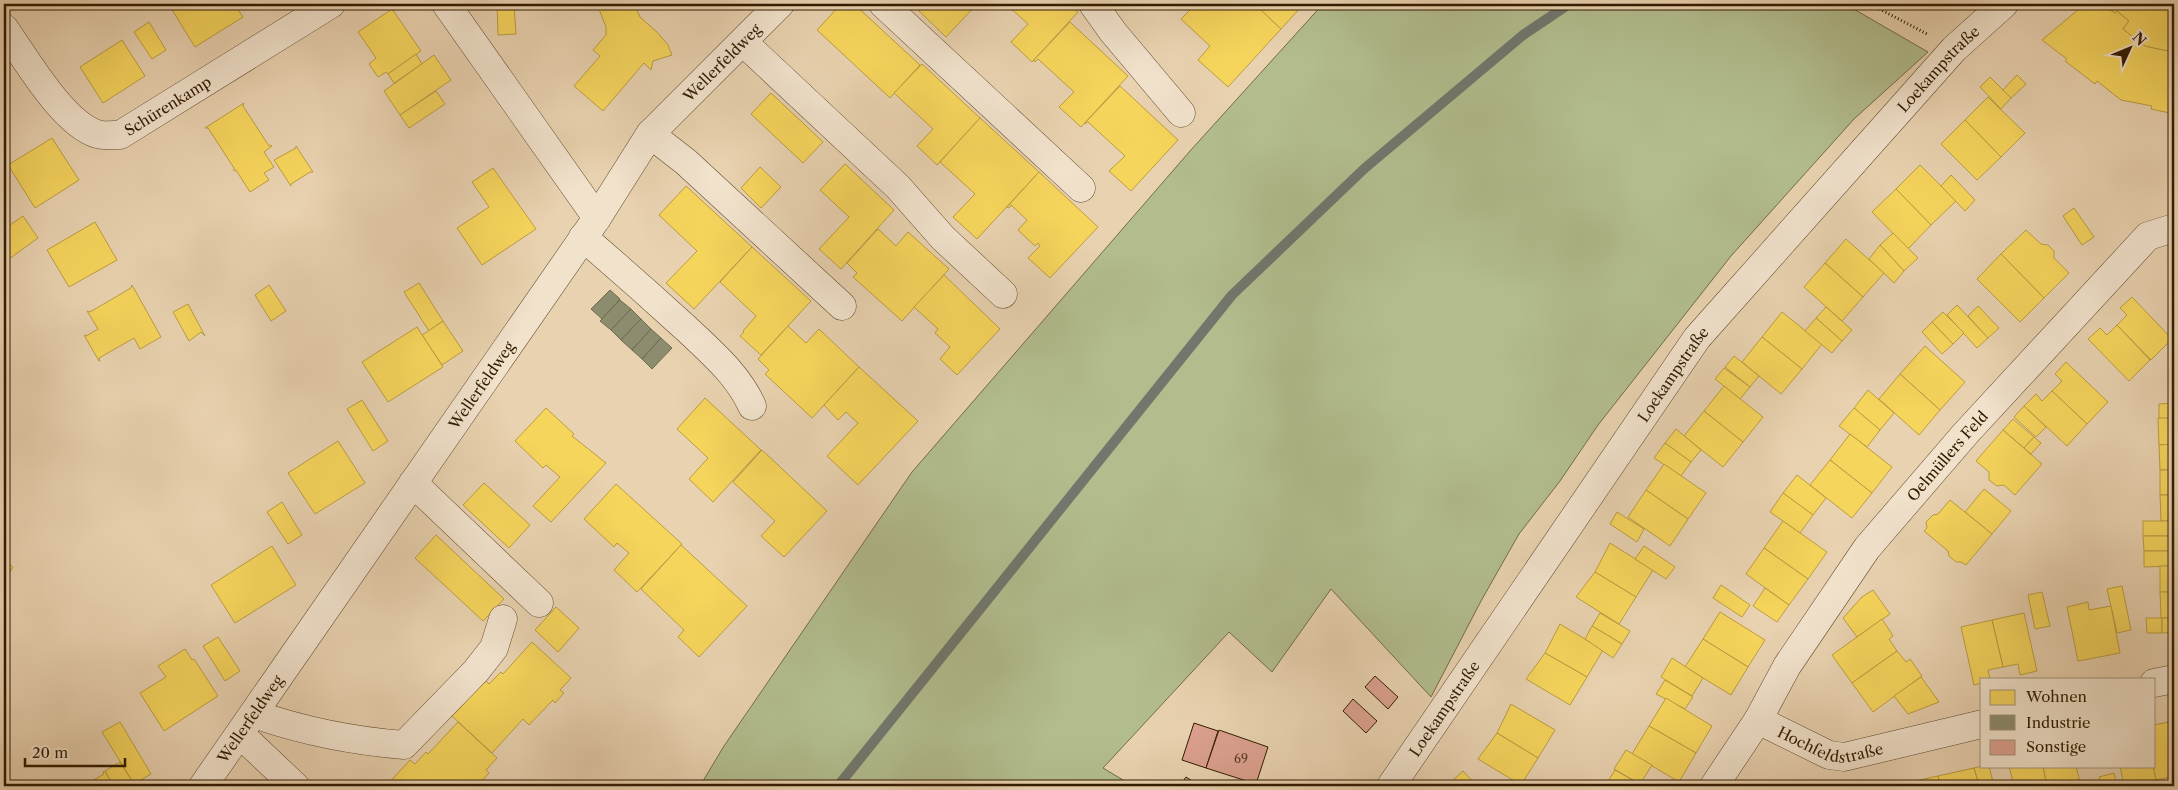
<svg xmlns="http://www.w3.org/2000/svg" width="2178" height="790" font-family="'Libre Caslon Text',serif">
	<rect width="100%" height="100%" fill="#e9d2b0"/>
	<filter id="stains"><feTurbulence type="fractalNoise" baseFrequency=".004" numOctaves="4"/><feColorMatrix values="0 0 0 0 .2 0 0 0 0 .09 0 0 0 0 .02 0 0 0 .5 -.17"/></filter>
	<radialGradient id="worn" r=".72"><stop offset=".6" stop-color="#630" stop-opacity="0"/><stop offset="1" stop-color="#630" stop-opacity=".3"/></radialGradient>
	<polygon fill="#b2bd8e" stroke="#726c47" points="1323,4 1845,4 1928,52 1854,119 1731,256 1598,425 1560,481 1519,534 1481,601 1431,697 1331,589 1272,672 1229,632 1103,768 1133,786 700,786 724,746 912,472 1190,151"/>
	<g fill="#f6d55c" stroke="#bb9d40">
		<polygon points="177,4 234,4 243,17 195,47 171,8"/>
		<polygon points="497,4 514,4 516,34 498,35"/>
		<polygon points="597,4 634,4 640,17 658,33 668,45 672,55 653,61 651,70 644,63 603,111 574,86 600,56 593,50 606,35 606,27"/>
		<polygon points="841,4 854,4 920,65 890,98 817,30"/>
		<polygon points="926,4 977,4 946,37 919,11"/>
		<polygon points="1006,4 1069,4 1078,12 1032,62 1011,42 1028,24"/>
		<polygon points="1196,4 1255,4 1281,29 1228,87 1198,60 1210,46 1181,19"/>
		<polygon points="1265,4 1297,4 1301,7 1281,29 1260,9"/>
		<polygon points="2085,4 2090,4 2096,8 2099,4 2102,4 2115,13 2117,11 2129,21 2123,29 2145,46 2173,52 2174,46 2174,114 2151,109 2152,106 2121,100 2097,81 2095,84 2065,61 2067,59 2042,40"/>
		<polygon points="2102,4 2174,5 2173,52 2145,46 2123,29 2129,21 2117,11 2115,13"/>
		<polygon points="392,9 421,51 388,74 386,72 378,77 369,64 376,58 358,32"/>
		<polygon points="149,22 166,50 152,59 134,32"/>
		<polygon points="1070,22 1128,76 1081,127 1059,107 1074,92 1038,59 1035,62 1034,60"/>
		<polygon points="122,40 145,76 103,103 80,67"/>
		<polygon points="416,54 422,64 394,83 388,74"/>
		<polygon points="434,55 451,80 400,115 384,91"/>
		<polygon points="922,64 980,118 937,165 917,146 933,129 894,93"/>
		<polygon points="2017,75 2026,84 2011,98 2003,90"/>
		<polygon points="1990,77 2011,98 2001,109 1980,87"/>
		<polygon points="1120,86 1178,140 1131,191 1109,171 1125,156 1088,122 1084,124"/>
		<polygon points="436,91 445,104 409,128 400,115"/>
		<polygon points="771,93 823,142 803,163 751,114"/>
		<polygon points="1988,97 2025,133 2001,157 1965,120"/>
		<polygon points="244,103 243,106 269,146 271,145 272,146 264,152 274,167 264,173 269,180 250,192 236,170 234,171 234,168 208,128 205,128"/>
		<polygon points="980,118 1039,172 977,239 953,217 975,194 940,162"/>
		<polygon points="1965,120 2001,157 1977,180 1941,144"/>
		<polygon points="52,138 79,180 35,208 8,165"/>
		<polygon points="296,146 313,172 310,172 291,184 291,186 274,160 296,148"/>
		<polygon points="845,164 894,210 841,269 819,249 849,217 820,190"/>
		<polygon points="1920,165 1956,201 1931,225 1896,189"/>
		<polygon points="760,167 781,187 761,208 741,188"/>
		<polygon points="493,168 536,229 482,265 457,228 489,207 472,182"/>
		<polygon points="1039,172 1098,227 1050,278 1028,258 1040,246 1038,243 1035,246 1018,230 1027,220 1011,205 1009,208 1007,207"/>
		<polygon points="1951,175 1975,200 1965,211 1941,186"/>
		<polygon points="686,186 752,247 694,309 666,283 697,251 659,215"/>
		<polygon points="1896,189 1931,225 1908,249 1872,212"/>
		<polygon points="2074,208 2094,237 2082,245 2063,216"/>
		<polygon points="23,216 38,238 9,259 4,251 4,229"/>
		<polygon points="95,222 117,260 69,287 47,250"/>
		<polygon points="878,229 896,246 908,232 949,269 902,321 853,277 857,273 847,263"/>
		<polygon points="2026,230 2041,244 2048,245 2054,251 2054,258 2069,273 2044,298 2001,254"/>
		<polygon points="1893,233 1918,258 1904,271 1880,245"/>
		<polygon points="1846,239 1884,273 1863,297 1825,263"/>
		<polygon points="1880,245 1904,271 1894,283 1869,259"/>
		<polygon points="752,247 811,301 761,355 740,336 744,332 743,331 756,316 720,282"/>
		<polygon points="2001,254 2044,298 2020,322 1977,279"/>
		<polygon points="1825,263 1863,297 1842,321 1804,287"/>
		<polygon points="944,275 1000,329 957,375 940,359 950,347 935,333 938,329 914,307"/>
		<polygon points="419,283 443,321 429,331 404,292"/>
		<polygon points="132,285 161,337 140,349 134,338 99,358 100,361 99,361 84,335 86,336 98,329 87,311 90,312 131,288"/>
		<polygon points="269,285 286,311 271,321 255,295"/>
		<polygon points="2132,297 2172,339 2151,360 2117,325 2127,315 2120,308"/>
		<polygon points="188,304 205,336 201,332 189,341 173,312"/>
		<polygon points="1957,305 1988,338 1977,348 1947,315"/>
		<polygon points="1978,306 1999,328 1988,338 1968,316"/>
		<polygon points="1826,307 1852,330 1842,341 1816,318"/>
		<polygon points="1782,312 1822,344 1802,369 1762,337"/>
		<polygon points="1943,312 1964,333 1953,344 1932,322"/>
		<polygon points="1816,318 1842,341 1832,353 1805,331"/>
		<polygon points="443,321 463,351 442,365 422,335"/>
		<polygon points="1932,322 1953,344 1942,354 1922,332"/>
		<polygon points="2117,325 2150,360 2129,381 2088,339 2100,328 2107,335"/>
		<polygon points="788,326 806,343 819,329 859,367 812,418 765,374 769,370 758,359"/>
		<polygon points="417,327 443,367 388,402 362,362"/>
		<polygon points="1762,337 1802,369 1781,394 1742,362"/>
		<polygon points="1925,346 1965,382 1940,410 1900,374"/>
		<polygon points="1734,356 1759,376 1750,387 1725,367"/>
		<polygon points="2066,362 2108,402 2087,424 2052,391 2062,381 2055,374"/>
		<polygon points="859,367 918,421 858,485 827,456 858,423 846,412 838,420 824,405"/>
		<polygon points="1724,368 1750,387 1740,399 1715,379"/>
		<polygon points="1900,374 1940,410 1919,435 1879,399"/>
		<polygon points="1724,386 1763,417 1743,442 1704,411"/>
		<polygon points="1868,390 1894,413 1880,430 1854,408"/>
		<polygon points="2052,391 2087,424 2067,446 2024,406 2036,394 2042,401"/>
		<polygon points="705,398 761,450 713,502 689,479 708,458 677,429"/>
		<polygon points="362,400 388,441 373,451 347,409"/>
		<polygon points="2174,403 2174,418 2159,419 2159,404"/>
		<polygon points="2024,406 2046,427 2036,437 2014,417"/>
		<polygon points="546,408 574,434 572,436 606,463 551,522 533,506 560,477 546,465 543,468 515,441"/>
		<polygon points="1854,408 1880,430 1867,447 1839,426"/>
		<polygon points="1704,411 1743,442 1723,467 1684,436"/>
		<polygon points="2158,418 2174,418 2174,444 2159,445"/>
		<polygon points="2013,419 2034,437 2024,448 2003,430"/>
		<polygon points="1676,429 1701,450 1691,462 1665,443"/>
		<polygon points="2003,430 2042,464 2015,495 2004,485 1997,486 1989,480 1989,472 1976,461"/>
		<polygon points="1850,434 1892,467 1872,493 1830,460"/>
		<polygon points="2034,437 2041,443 2031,454 2024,448"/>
		<polygon points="338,441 365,483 315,514 288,473"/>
		<polygon points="1665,443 1691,462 1681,476 1654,458"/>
		<polygon points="2174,444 2174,470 2160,470 2159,445"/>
		<polygon points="762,450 827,511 784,557 761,536 775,521 733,482"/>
		<polygon points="1830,460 1872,493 1852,518 1810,485"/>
		<polygon points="1664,464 1706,493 1688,519 1646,490"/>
		<rect x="2160" y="470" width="14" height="25"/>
		<polygon points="1797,475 1826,498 1813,515 1783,493"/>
		<polygon points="484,483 530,525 509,548 463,505"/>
		<polygon points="616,484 682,544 637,592 614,570 629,553 617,543 614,547 584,519"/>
		<polygon points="1984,489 2011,511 1992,534 1965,512"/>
		<polygon points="1646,490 1688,519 1670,546 1628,517"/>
		<polygon points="1783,493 1813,515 1800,533 1770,512"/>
		<polygon points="2160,495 2174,495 2174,521 2161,521"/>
		<polygon points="1950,500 1992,534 1966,565 1961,562 1956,562 1949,556 1948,551 1924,531 1927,528 1926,522 1933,515 1938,514"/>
		<polygon points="282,502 302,535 288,544 267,512"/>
		<polygon points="1617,512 1644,529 1637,542 1610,524"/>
		<polygon points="1783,521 1827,552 1808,579 1764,548"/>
		<rect x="2143" y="521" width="31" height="15"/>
		<polygon points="436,535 504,599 483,621 415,558"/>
		<polygon points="2143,536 2174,536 2174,551 2144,551"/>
		<polygon points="1610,543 1653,570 1636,597 1595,572"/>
		<polygon points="681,545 747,606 699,657 678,637 684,630 641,589"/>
		<polygon points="272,546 296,585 235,623 211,585"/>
		<polygon points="1644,546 1675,567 1666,579 1635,559"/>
		<polygon points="1764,548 1808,579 1789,605 1746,574"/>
		<polygon points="2144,551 2174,551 2174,566 2144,567"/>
		<polygon points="4,561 13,567 4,582"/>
		<rect x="2160" y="566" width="14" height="26"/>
		<polygon points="1595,572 1636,597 1619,624 1576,597"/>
		<polygon points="1721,585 1750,605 1742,617 1713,598"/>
		<polygon points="2122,586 2131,630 2117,633 2107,589"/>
		<polygon points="1765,588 1789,605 1777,622 1753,606"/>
		<polygon points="1873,590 1890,614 1857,637 1843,618 1862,597"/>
		<polygon points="2042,592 2050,626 2035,629 2028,595"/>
		<polygon points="2160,592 2174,592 2174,618 2161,618"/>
		<polygon points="2088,602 2089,610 2111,606 2120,653 2078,661 2067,607"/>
		<polygon points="556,607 579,628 558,652 535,630"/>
		<polygon points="1720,612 1765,640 1748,667 1703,639"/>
		<polygon points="1600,613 1630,631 1622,644 1592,626"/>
		<polygon points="2024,613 2037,671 2020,675 2018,664 2003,667 1992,620"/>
		<polygon points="2146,618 2162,618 2162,633 2147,633"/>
		<polygon points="2162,618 2174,618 2174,632 2162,633"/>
		<polygon points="1882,619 1893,636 1889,639 1897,651 1852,683 1832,655"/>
		<polygon points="1992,620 2003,667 1988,670 1990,679 1982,679 1982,683 1974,685 1961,627"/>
		<polygon points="1560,624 1603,650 1587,677 1545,653"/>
		<polygon points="1592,626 1622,644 1613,658 1585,639"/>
		<polygon points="218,637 240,671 225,681 203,646"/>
		<polygon points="1703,639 1748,667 1731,695 1685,667"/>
		<polygon points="532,642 571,678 560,690 564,693 555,703 553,700 529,725 523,719 492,753 452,716 485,680 489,684 501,672 503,674"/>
		<polygon points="185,649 192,660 194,659 218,696 164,731 140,693 166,677 158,666"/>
		<polygon points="1897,651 1906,662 1910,659 1922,676 1873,712 1852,683"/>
		<polygon points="1545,653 1587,677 1570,705 1526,679"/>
		<polygon points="1672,658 1703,678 1692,696 1661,677"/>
		<polygon points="1921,677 1939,702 1908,714 1894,696"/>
		<polygon points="1665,680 1693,697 1685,709 1656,694"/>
		<polygon points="1666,698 1712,726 1696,753 1649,726"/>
		<polygon points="1511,704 1555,730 1538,758 1497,733"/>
		<polygon points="2174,721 2174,776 2156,780 2153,766 2154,725"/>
		<polygon points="120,722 151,774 134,784 102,732"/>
		<polygon points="458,722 497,758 486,770 489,773 480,783 478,781 473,786 386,786 410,760 415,764 426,752 428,754"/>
		<polygon points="1649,726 1696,753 1679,782 1632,754"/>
		<polygon points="1497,733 1538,758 1521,785 1478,759"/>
		<polygon points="1626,750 1652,765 1640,784 1614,769"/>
		<polygon points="120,762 134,784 135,786 113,786 105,771"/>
		<polygon points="1982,766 1989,766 1994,786 1979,786 1974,768"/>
		<polygon points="2009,766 2043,766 2047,786 2014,786"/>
		<polygon points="2043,766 2076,766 2081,786 2047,786"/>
		<polygon points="2120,766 2153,766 2156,780 2124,786"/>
		<polygon points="1974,768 1979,786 1940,786 1938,776"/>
		<polygon points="1615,770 1641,785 1640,786 1605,786"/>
		<polygon points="105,771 113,786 83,786 104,774 103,772"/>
		<polygon points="1463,771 1477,786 1457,786 1452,781"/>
		<polygon points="2114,773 2117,786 2101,786 2099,777"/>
		<polygon points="1938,776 1940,786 1902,786 1901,784"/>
	</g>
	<g fill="#8c8c6e" stroke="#716a4d">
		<polygon points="610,290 620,299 602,319 591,309"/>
		<polygon points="620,300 631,309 611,330 600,321"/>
		<polygon points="631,309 641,319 621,340 611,330"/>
		<polygon points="641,319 651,329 632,350 621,340"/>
		<polygon points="651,329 661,338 642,359 632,350"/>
		<polygon points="661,338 672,348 652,369 642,359"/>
	</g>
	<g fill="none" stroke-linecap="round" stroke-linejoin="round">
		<polyline stroke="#72776e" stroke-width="10" points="838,786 1232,295 1365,168 1523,35 1569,4"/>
	</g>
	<g fill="#dba08f" stroke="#311b00">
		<polygon points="1375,676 1398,697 1388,709 1365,687"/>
		<polygon points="1353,699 1377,721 1366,733 1343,711"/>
		<polygon points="1194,723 1218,731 1206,768 1182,760"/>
		<polygon points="1219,730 1268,747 1256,784 1206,768"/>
		<polygon points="1186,777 1200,786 1180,786"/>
	</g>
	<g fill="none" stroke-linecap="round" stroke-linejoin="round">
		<g stroke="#5f492c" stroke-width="29">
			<g id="minor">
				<polyline points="446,4 597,218"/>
				<polyline points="883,4 1081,188"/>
				<polyline points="1093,4 1113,32 1181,113"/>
				<path id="s1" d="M 4,28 C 25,57 62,123 97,134 C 103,136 113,135 120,135 L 331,4"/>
				<polyline points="743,42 898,187 943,238 1003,294"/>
				<polyline points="650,134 686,162 842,306"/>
				<path d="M 583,237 C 619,268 654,299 689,331 C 713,354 738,375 752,406"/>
				<polyline points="413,483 539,603"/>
				<polyline points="2154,683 2174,679"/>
				<path d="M 254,714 C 303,731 352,741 404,745 L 476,671 L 494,648 L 503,619"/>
				<path id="s2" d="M 1758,720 L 1787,666 L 1867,548 L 1966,433 L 2148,236 L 2174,228"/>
				<polyline points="240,734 295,786"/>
				<path id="s3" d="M 203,786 L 597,218 L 650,134 L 780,4"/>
				<path id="s4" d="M 1391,786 L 1697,338 L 1954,49 L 2004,4"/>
				<path id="s5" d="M 1714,786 L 1758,720 L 1829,755 L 1844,757 L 1982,724"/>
			</g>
		</g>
		<polyline stroke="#311b00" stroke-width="3" stroke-dasharray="1 2.5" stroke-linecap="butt" points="1870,4 1927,34"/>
		<use href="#minor" stroke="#f1e2cc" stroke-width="28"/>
	</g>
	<g text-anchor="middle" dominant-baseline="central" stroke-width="5" stroke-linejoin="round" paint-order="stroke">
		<g font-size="12" fill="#5c3c24">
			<text x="1241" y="758">69</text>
		</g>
		<g font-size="15" fill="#311b00" stroke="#f1e2cc">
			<text stroke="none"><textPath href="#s3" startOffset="892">Wellerfeldweg</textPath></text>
			<text stroke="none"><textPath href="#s4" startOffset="904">Loekampstraße</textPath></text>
			<text stroke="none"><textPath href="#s1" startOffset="222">Schürenkamp</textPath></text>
			<text stroke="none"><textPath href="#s4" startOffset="499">Loekampstraße</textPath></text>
			<text stroke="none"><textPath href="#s3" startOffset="488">Wellerfeldweg</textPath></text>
			<text stroke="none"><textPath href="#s2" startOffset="326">Oelmüllers Feld</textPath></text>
			<text stroke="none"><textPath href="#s4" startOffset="94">Loekampstraße</textPath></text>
			<text stroke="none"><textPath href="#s3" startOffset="82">Wellerfeldweg</textPath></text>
			<text stroke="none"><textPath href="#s5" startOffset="158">Hochfeldstraße</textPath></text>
		</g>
	</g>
	<rect width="2178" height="790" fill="none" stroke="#e9d2b0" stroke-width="20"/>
	<rect x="5" y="5" width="2168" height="780" fill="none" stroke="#311b00" stroke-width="2.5"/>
	<rect x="10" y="10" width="2158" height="770" fill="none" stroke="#311b00"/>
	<rect x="1980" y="678" width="175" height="90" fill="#f1e2cc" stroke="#a4927a"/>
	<rect x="1990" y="690" width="25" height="15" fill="#f6d55c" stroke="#a4927a"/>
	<text x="2026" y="702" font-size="15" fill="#311b00">Wohnen</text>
	<rect x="1990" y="715" width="25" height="15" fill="#8c8c6e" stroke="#a4927a"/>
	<text x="2026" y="728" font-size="15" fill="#311b00">Industrie</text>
	<rect x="1990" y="740" width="25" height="15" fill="#dba08f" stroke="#a4927a"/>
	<text x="2026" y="752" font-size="15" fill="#311b00">Sonstige</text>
	<g transform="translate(2130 48) rotate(46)" stroke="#f1e2cc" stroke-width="4" paint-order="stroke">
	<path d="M0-4L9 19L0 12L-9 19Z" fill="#311b00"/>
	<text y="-8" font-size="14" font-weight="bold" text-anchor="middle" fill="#311b00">N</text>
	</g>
	<path d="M25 758v8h100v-8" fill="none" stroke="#311b00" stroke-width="2.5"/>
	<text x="32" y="758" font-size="15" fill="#311b00" stroke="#f1e2cc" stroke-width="4" paint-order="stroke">20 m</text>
	<rect width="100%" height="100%" filter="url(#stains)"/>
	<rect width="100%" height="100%" fill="url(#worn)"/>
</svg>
